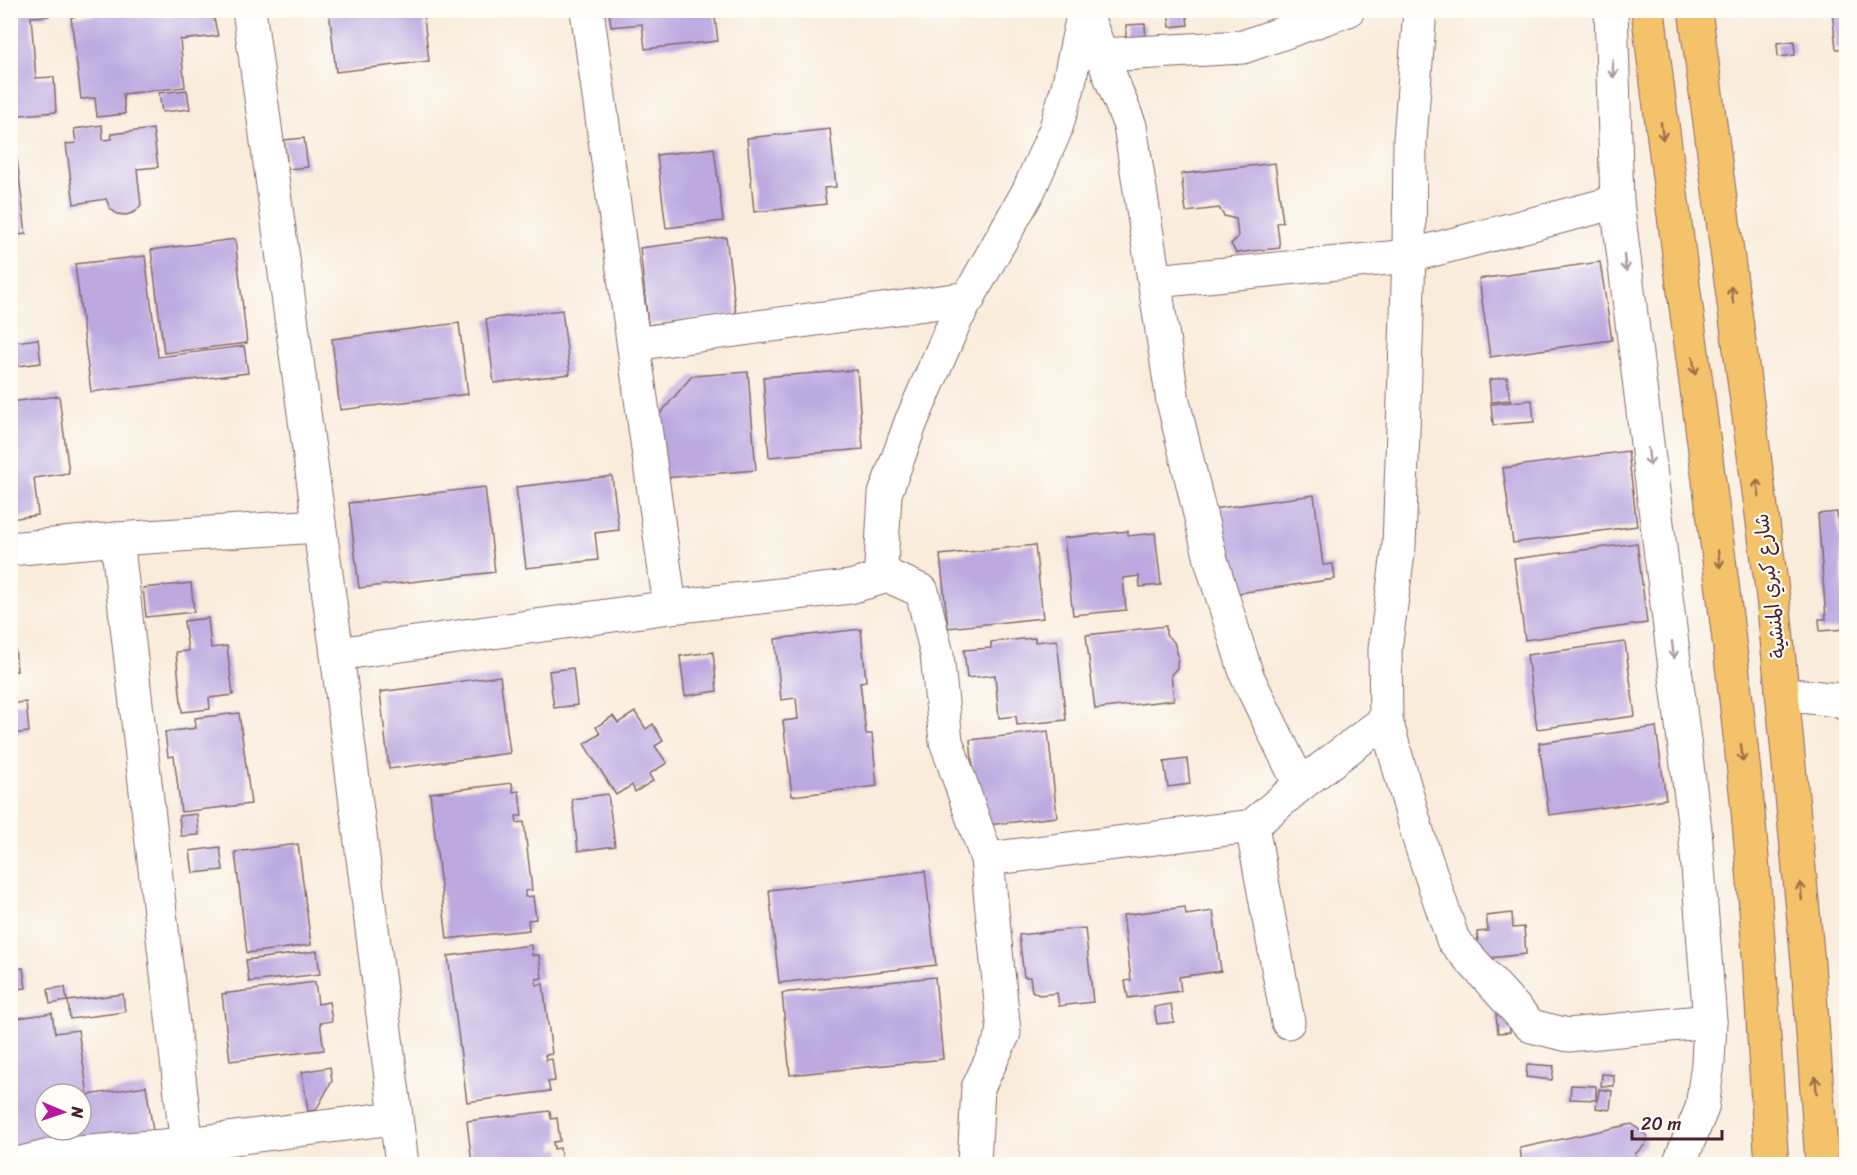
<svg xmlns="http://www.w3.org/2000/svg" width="1857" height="1175" font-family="Sriracha,'Playpen Sans Arabic',sans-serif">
	<rect width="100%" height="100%" fill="#fdfcf7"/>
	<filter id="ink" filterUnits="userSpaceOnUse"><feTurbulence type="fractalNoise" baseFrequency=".0167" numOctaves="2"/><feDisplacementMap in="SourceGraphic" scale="12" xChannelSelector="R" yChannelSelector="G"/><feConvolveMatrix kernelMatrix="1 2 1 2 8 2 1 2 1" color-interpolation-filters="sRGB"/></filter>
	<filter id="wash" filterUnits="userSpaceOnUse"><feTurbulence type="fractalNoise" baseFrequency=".008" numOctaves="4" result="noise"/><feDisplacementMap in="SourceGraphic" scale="24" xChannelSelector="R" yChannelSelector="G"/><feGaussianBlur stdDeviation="1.35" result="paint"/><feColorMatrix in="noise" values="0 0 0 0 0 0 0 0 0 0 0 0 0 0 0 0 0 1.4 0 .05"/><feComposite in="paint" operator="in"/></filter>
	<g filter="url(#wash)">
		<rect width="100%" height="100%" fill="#f9ecdb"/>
		<g id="blocks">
			<g fill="#bba9e0" fill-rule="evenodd">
				<polygon points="10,10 48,10 49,16 31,17 36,78 54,77 56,112 10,116"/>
				<polygon points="104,10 212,10 218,36 180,40 185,87 123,94 125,114 97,117 95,98 81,99 71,17 104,13"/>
				<polygon points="329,10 423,10 429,61 336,72"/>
				<polygon points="609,10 714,10 718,41 645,49 642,24 611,27"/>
				<polygon points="1168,10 1186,10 1188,25 1170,27"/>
				<polygon points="1832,10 1846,10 1846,48 1836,49"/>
				<polygon points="1145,24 1146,42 1126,43 1126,25"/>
				<polygon points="1794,41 1795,55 1778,57 1777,43"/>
				<polygon points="187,90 190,109 162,112 159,93"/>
				<polygon points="102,125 103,140 112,139 111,134 153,129 158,167 137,169 141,205 135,212 126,215 117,214 110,208 106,199 74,204 66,144 76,143 74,129"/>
				<polygon points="830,129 836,187 824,188 826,204 754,212 747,138"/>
				<polygon points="304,138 308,167 288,169 284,140"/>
				<polygon points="714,148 723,221 666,228 657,155"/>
				<polygon points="17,159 26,234 10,236 10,160"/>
				<polygon points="1275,163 1283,222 1277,223 1280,248 1236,253 1231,244 1238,237 1236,219 1224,216 1219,208 1186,212 1181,174"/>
				<polygon points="726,237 736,314 648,325 640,248"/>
				<polygon points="235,239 247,343 164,353 151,250"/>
				<polygon points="145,256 158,357 244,346 248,373 91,392 75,264"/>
				<polygon points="1600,262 1612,340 1490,357 1479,279"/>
				<polygon points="562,310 570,374 494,383 486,319"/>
				<polygon points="10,321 15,342 38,339 41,363 10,367"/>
				<polygon points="459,323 468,394 340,410 332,339"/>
				<polygon points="857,370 863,449 769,457 763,377"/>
				<polygon points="748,372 756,470 664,478 659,415 692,376"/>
				<polygon points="1507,377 1510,400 1491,402 1489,380"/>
				<polygon points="59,396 69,473 34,478 38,515 10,519 10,402"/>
				<polygon points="1532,400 1534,422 1493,425 1491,404"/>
				<polygon points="1628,451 1637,526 1513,543 1503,468"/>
				<polygon points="612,476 619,530 595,533 598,560 526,568 516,487"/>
				<polygon points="485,487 495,572 359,588 349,503"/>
				<polygon points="1314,495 1323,565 1333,564 1335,579 1225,595 1213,509"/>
				<polygon points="1837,512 1844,602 1846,602 1846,629 1820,631 1819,619 1826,619 1818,514"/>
				<polygon points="1128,531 1128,536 1155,533 1161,585 1140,587 1139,576 1123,578 1126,610 1073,615 1064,538"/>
				<polygon points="1637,543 1647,623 1525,640 1514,559"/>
				<polygon points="1035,545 1043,618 948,628 940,555"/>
				<polygon points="191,583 194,612 146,617 143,588"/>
				<polygon points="208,618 211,648 227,646 233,695 209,698 210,709 182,712 176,652 188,651 184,621"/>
				<polygon points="1166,626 1166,635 1174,642 1178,655 1177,668 1171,675 1174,700 1095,709 1086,635"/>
				<polygon points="861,629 866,681 860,682 866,734 872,734 877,786 792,796 783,721 798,719 796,698 781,700 775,639"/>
				<polygon points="10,633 14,633 17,671 10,672"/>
				<polygon points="1035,638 1035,642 1057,640 1066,720 1017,725 1016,716 999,718 995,675 967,678 964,650 991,648 991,642"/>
				<polygon points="1625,642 1635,716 1537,729 1527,655"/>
				<polygon points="713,652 717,691 685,696 680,656"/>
				<polygon points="573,668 577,705 554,708 549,671"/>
				<polygon points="500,676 510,753 389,769 380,692"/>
				<polygon points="26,702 29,732 10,734 10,704"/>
				<polygon points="635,712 646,729 653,724 663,741 655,746 667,763 649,774 653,781 635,792 632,785 616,795 584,744 600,734 596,727 613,716 618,723"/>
				<polygon points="239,713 251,804 181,812 174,756 168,757 165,732 196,728 195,718"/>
				<polygon points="1656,727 1666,799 1549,815 1539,743"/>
				<polygon points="1048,731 1057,817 979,826 970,740"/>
				<polygon points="1187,759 1190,784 1168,787 1164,762"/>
				<polygon points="512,783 513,792 519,791 522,816 516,816 517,823 524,822 532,890 525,891 525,897 533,896 536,919 528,920 529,930 447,939 430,793"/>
				<polygon points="608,794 615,846 578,851 572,799"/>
				<polygon points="197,814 199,835 181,836 179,816"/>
				<polygon points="298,844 311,945 247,953 235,852"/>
				<polygon points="220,847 223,870 193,873 190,851"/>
				<polygon points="925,871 936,965 779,983 769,890"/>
				<polygon points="1185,907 1186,915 1213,911 1221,971 1179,977 1181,991 1128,998 1125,981 1131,980 1123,915"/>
				<polygon points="1512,913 1513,928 1524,927 1526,954 1480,959 1477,932 1488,931 1486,916"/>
				<polygon points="1085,928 1093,1002 1059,1006 1057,993 1039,995 1032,991 1030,977 1024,977 1019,935"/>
				<polygon points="531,945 532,955 539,955 542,978 536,979 536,985 543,984 552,1054 545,1055 546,1060 552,1059 555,1081 548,1082 550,1091 467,1102 448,956"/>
				<polygon points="317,951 320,974 249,982 246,960"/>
				<polygon points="23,968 26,988 15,989 12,970"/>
				<polygon points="935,977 943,1059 790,1075 782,993"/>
				<polygon points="315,982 318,1004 329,1002 332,1021 320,1023 324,1050 230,1061 222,994"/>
				<polygon points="65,987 67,1001 50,1004 48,989"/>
				<polygon points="123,994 125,1012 70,1019 68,1001"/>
				<polygon points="1171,1004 1174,1022 1157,1024 1154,1007"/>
				<polygon points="1507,1005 1510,1032 1498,1033 1495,1006"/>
				<path d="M 52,1013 L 55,1033 L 78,1030 L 88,1095 L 146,1086 L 153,1131 L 10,1150 L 11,1019 ZM 45,1094 L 81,1094 L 81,1130 L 45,1130 Z"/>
				<polygon points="1527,1064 1554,1066 1552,1080 1526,1077"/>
				<polygon points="330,1067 332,1081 316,1110 308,1111 302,1072"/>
				<polygon points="1602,1074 1614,1075 1614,1086 1601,1086"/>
				<polygon points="1571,1085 1596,1086 1596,1100 1570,1099"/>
				<polygon points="1599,1089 1612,1091 1610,1110 1596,1108"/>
				<polygon points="550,1111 551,1119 557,1118 560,1141 553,1142 554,1149 560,1148 562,1164 472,1164 467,1121"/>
				<polygon points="1632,1124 1647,1136 1645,1145 1635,1154 1637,1158 1631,1164 1522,1164 1520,1148"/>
			</g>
		</g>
	</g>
	<g filter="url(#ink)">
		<use href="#blocks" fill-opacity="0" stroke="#876769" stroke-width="1.5"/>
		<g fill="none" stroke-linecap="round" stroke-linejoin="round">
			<g stroke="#876769" stroke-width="35">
				<g id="minor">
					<polyline points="249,10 337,654 402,1164"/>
					<polyline points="587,10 670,607"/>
					<polyline points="1084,10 1130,126 1173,401 1211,560 1247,676 1300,785"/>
					<polyline points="1420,10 1410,139 1409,256 1399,546 1385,649 1386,720 1420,842 1453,940 1531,1026 1568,1035 1710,1021"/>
					<polyline points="1611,10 1617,202 1695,829 1710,1021 1708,1063 1702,1108 1679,1164"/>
					<polyline points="1102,55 1243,47 1348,10"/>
					<polyline points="1155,281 1409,256 1617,202"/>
					<polyline points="634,344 969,298"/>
					<polyline points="117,539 189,1164"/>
					<polyline points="10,549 117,539 318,526"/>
					<polyline points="888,576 881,565 885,494 911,422 955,321 1029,190 1055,131 1068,87 1084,10"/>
					<polyline points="337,654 670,607 850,587 888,576 922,591 937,655 946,741 987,859 1004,1033 978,1088 974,1164"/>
					<polyline points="1782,694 1838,700 1846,704"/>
					<polyline points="1252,826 1288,1022"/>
					<polyline points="987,859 1252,826 1300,785 1386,720"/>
					<polyline points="17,1164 54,1155 187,1144 394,1118"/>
				</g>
			</g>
			<g stroke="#876769" stroke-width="35">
				<g id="major">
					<path d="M 1648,10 C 1679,271 1719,531 1746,792 C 1759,915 1763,1041 1772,1164"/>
					<polyline points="1695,10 1773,598 1808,963 1822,1164"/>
				</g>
			</g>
			<use href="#minor" stroke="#fff" stroke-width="33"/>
			<use href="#major" stroke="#f3c26a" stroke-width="33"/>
		</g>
		<defs><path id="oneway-shaft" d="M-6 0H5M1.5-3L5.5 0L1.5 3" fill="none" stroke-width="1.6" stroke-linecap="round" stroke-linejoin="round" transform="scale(1.5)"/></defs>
		<g stroke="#ae9aa0">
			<use href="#oneway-shaft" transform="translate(1613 69) rotate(88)"/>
			<use href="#oneway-shaft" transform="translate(1625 263) rotate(83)"/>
			<use href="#oneway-shaft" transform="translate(1649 457) rotate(83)"/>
			<use href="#oneway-shaft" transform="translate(1673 650) rotate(83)"/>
		</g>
		<g stroke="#9e704a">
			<use href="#oneway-shaft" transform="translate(1662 131) rotate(83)"/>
			<use href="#oneway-shaft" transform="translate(1732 295) rotate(-98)"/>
			<use href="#oneway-shaft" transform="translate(1694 366) rotate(82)"/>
			<use href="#oneway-shaft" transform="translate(1758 488) rotate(-98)"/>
			<use href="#oneway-shaft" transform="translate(1719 559) rotate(83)"/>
			<use href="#oneway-shaft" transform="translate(1742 753) rotate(83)"/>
			<use href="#oneway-shaft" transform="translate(1801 891) rotate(-95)"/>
			<use href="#oneway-shaft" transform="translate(1816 1085) rotate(-94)"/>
		</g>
	</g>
	<g text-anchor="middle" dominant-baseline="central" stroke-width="4.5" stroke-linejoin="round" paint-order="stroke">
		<g font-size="20" fill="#4a1f2b" stroke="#fdfcf7">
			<text transform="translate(1770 586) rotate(-97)">شارع كبري المنشية</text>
		</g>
	</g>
	<rect width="1857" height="1175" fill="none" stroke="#fdfcf7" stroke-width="36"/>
	<g transform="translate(63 1112) rotate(92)"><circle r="28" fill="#fdfcf7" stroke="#b5a4a5" stroke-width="1.5"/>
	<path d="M0-4.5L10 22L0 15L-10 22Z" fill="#b5179e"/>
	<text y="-9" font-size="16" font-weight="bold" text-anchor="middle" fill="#4a1f2b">N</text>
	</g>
	<path d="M1632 1130v9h90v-9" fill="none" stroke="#4a1f2b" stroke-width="3"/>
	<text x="1641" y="1130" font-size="18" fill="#4a1f2b" stroke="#fdfcf7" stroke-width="4.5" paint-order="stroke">20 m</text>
</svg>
